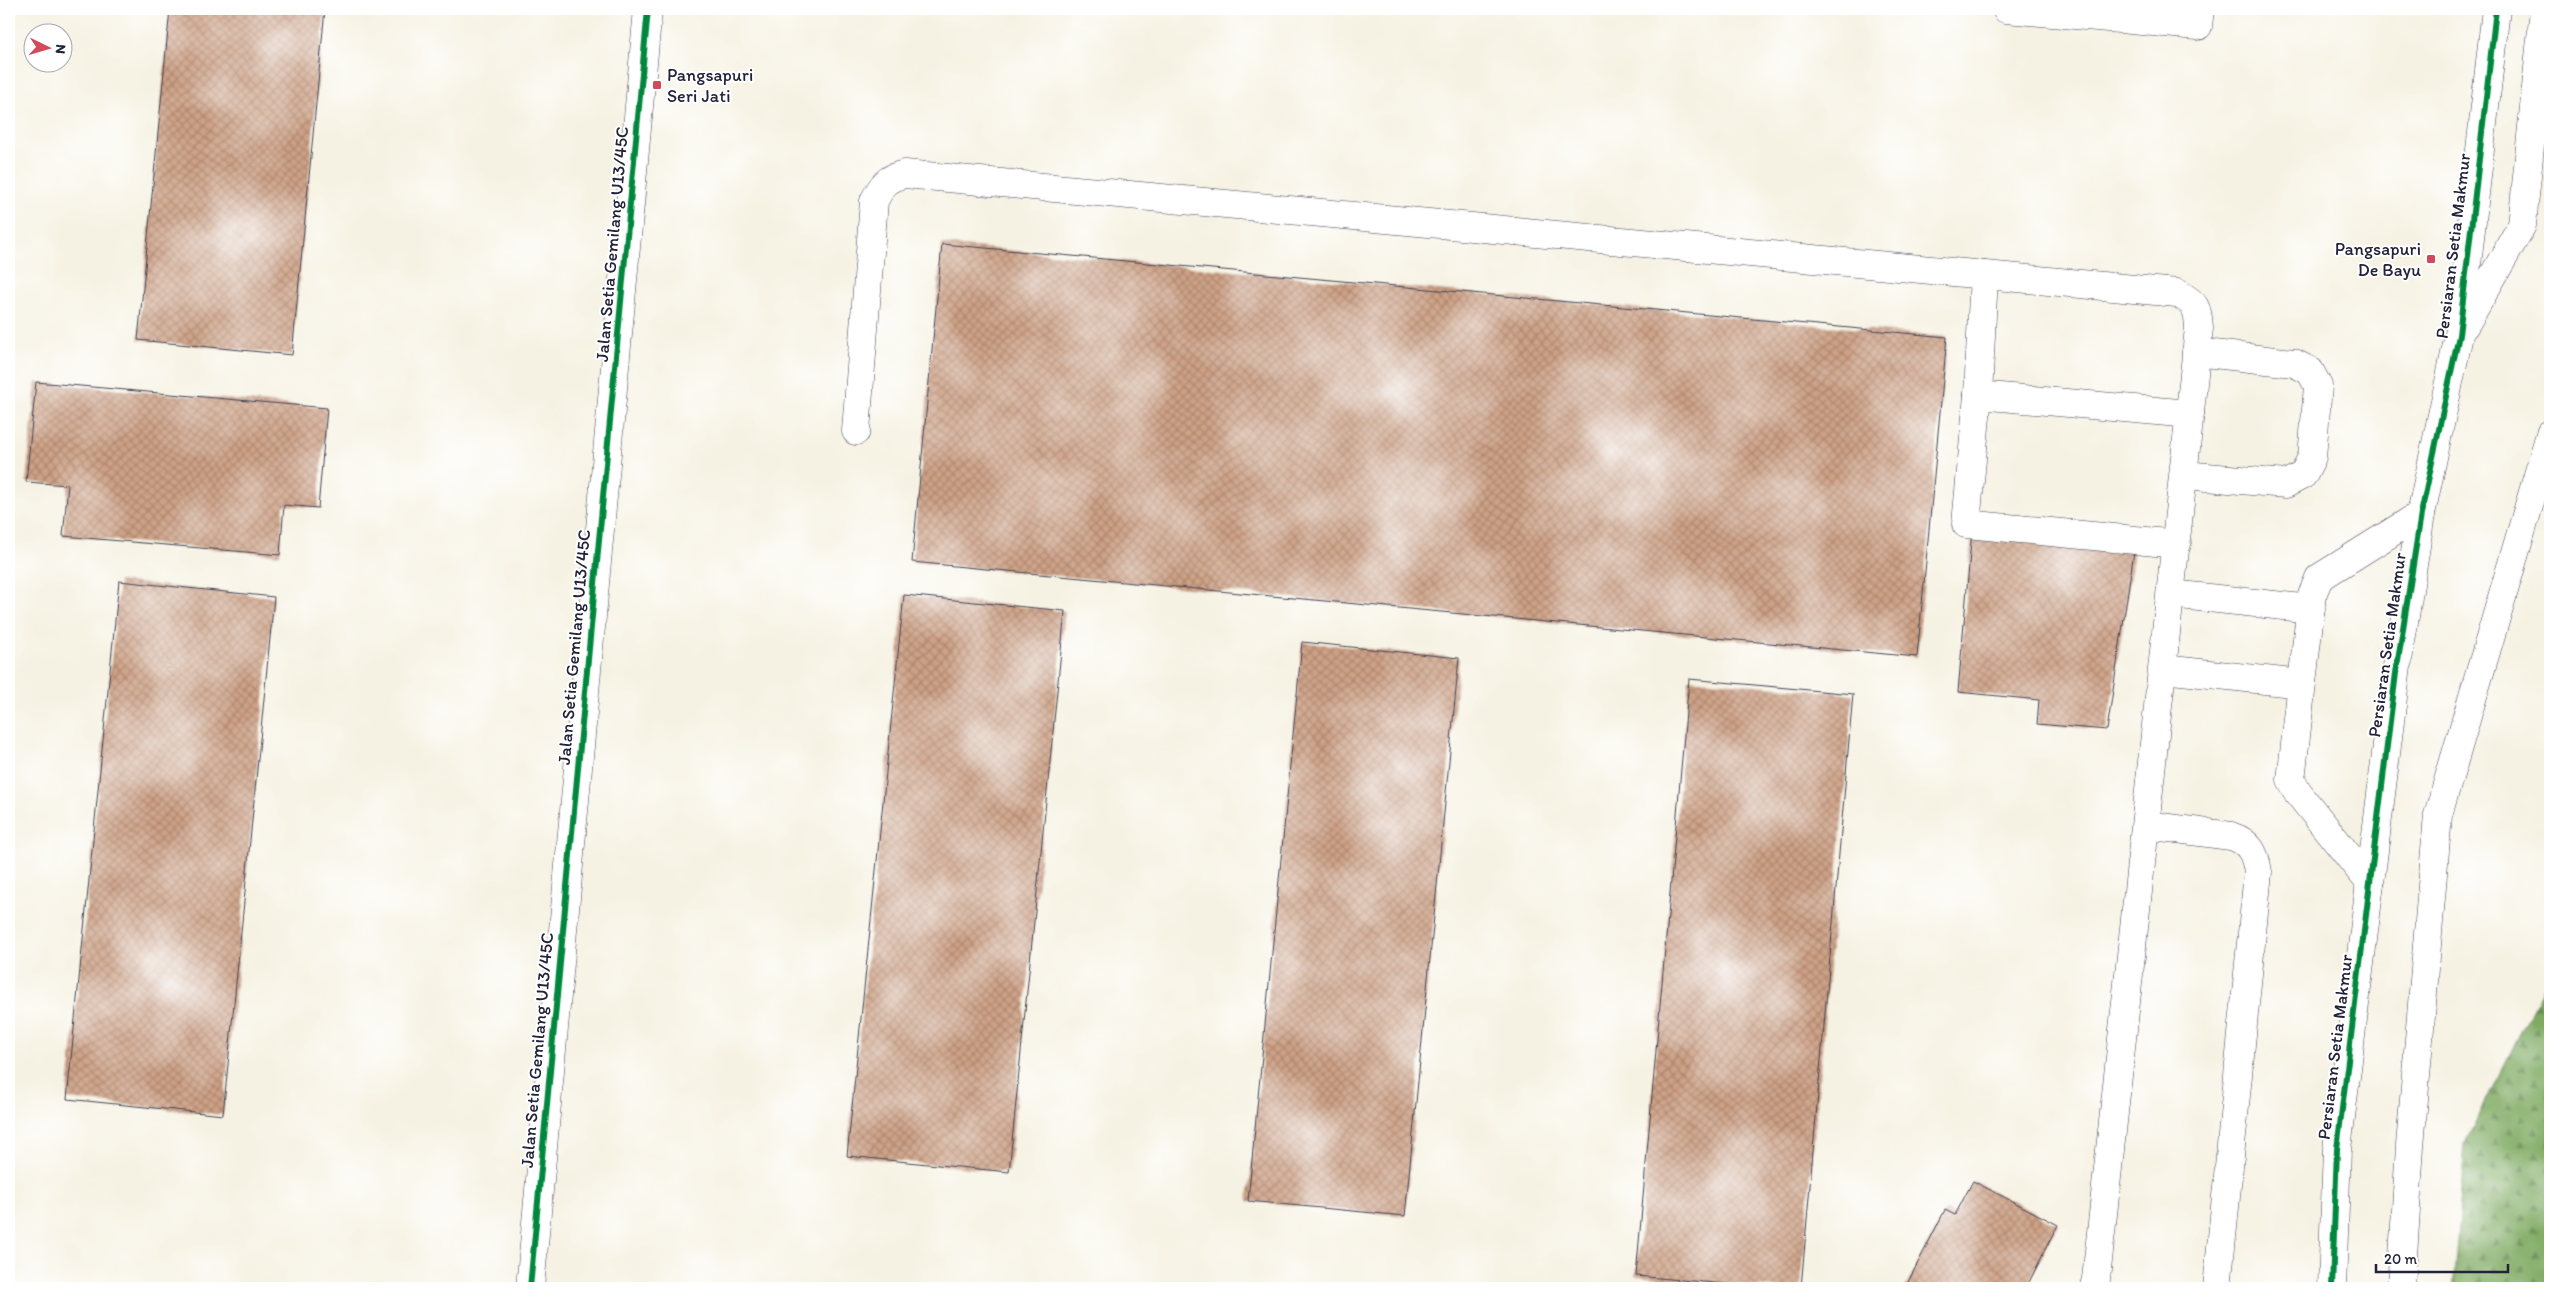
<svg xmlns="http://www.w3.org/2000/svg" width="2559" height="1297" font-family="Itim,sans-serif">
	<defs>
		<pattern id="forest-firs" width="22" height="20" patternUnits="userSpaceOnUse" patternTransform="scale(1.25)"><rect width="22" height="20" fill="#7faa62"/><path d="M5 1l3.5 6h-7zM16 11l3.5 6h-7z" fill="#688a52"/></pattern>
		<pattern id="building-cross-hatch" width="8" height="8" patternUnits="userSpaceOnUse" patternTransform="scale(1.25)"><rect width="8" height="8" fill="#cfa286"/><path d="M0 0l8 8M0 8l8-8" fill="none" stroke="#a8846f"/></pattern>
	</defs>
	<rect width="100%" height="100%" fill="#fff"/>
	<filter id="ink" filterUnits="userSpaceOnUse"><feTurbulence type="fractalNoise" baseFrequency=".02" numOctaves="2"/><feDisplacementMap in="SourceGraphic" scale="10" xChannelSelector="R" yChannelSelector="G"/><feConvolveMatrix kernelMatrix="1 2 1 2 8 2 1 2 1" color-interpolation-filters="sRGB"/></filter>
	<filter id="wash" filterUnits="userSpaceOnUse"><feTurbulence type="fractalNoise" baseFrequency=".0096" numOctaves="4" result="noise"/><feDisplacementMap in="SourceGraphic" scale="20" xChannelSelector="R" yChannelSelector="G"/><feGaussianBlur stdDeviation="1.12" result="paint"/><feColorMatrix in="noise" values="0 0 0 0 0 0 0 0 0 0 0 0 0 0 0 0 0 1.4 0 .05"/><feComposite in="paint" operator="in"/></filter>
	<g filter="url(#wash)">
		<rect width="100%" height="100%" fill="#f6f2e3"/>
		<polygon fill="url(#forest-firs)" stroke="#50664e" points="2550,973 2550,1288 2453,1288 2465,1144"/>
		<g id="blocks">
			<g fill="url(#building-cross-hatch)">
				<polygon points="170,9 325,9 292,355 138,340"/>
				<polygon points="942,244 1947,337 1917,657 912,562"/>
				<polygon points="36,382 327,408 318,508 284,505 280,555 63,536 68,485 26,482"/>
				<polygon points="1972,530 2135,545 2107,730 2037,724 2039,700 1958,692"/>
				<polygon points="119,581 274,597 223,1115 67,1099"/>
				<polygon points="904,595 1065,611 1009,1172 847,1156"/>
				<polygon points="1302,642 1459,658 1405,1216 1248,1201"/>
				<polygon points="1689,679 1853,694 1801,1288 1771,1288 1636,1276"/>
				<polygon points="1973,1181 2058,1225 2026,1288 1905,1288 1945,1210 1955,1215"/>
			</g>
		</g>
	</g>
	<g filter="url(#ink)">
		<use href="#blocks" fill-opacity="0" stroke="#424154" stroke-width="1"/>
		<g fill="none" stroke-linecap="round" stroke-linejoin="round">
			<g stroke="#424154" stroke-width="29">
				<g id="minor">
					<polyline points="2006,9 2198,26 2200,9"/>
					<polyline points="1984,275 1978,395 2190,414"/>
					<polyline points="2465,325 2522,225 2544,9"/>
					<polyline points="1978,395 1966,524 2177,544"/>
					<path d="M 856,431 L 874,201 C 882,185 887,178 905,174 L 2177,293 C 2196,303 2198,308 2199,328 L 2095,1288"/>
					<polyline points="2184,475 2286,484 2303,475 2312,457 2318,386 2310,371 2294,363 2196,352"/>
					<polyline points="2171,594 2311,609"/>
					<polyline points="2163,669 2302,684"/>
					<path d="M 2146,825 L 2231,836 C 2250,842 2255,853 2258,872 L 2217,1288"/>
					<polyline points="2370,883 2298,793 2291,780 2312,595 2319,578 2421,514"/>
					<polyline points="530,1288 648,9"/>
					<polyline points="2332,1288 2337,1149 2396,673 2421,514 2459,335 2496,9"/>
					<polyline points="2401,1288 2410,1146 2438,815 2550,434"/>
				</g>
			</g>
			<use href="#minor" stroke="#fff" stroke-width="28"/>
			<g stroke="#fff" stroke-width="9">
				<g id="cycleway">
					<polyline points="530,1288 648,9"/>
					<polyline points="2332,1288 2337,1149 2396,673 2421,514 2459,335 2496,9"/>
				</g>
			</g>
			<use href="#cycleway" stroke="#00873e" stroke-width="6"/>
		</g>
	</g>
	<g fill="#d1495b" stroke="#fff" stroke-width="2">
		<rect x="652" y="80" width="10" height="10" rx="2.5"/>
		<rect x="2426" y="254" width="10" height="10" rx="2.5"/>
	</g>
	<g text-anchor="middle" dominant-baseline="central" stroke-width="4" stroke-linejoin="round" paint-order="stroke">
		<g font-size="18" fill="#22223b" stroke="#fff" text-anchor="start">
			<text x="667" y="75">Pangsapuri<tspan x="667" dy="21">Seri Jati</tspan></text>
			<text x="2421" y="249" text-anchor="end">Pangsapuri<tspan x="2421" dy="21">De Bayu</tspan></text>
		</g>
		<g font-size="18" fill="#22223b" stroke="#fff">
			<text transform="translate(612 244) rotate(-85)">Jalan Setia Gemilang U13/45C</text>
			<text transform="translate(2453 246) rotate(-83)">Persiaran Setia Makmur</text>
			<text transform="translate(2387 645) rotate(-82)">Persiaran Setia Makmur</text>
			<text transform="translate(574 647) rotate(-85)">Jalan Setia Gemilang U13/45C</text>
			<text transform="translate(2335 1047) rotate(-83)">Persiaran Setia Makmur</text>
			<text transform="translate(537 1050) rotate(-85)">Jalan Setia Gemilang U13/45C</text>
		</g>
	</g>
	<rect width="2559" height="1297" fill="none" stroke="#fff" stroke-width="30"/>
	<g transform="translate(48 48) rotate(95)"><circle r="24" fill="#ffffff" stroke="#a7a7b1"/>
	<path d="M0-4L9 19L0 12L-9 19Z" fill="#d1495b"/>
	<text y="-8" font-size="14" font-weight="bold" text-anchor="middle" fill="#22223b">N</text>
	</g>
	<path d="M2376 1264v8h132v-8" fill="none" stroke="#22223b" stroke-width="2.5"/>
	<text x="2384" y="1264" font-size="15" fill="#22223b" stroke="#ffffff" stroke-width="4" paint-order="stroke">20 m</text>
</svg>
